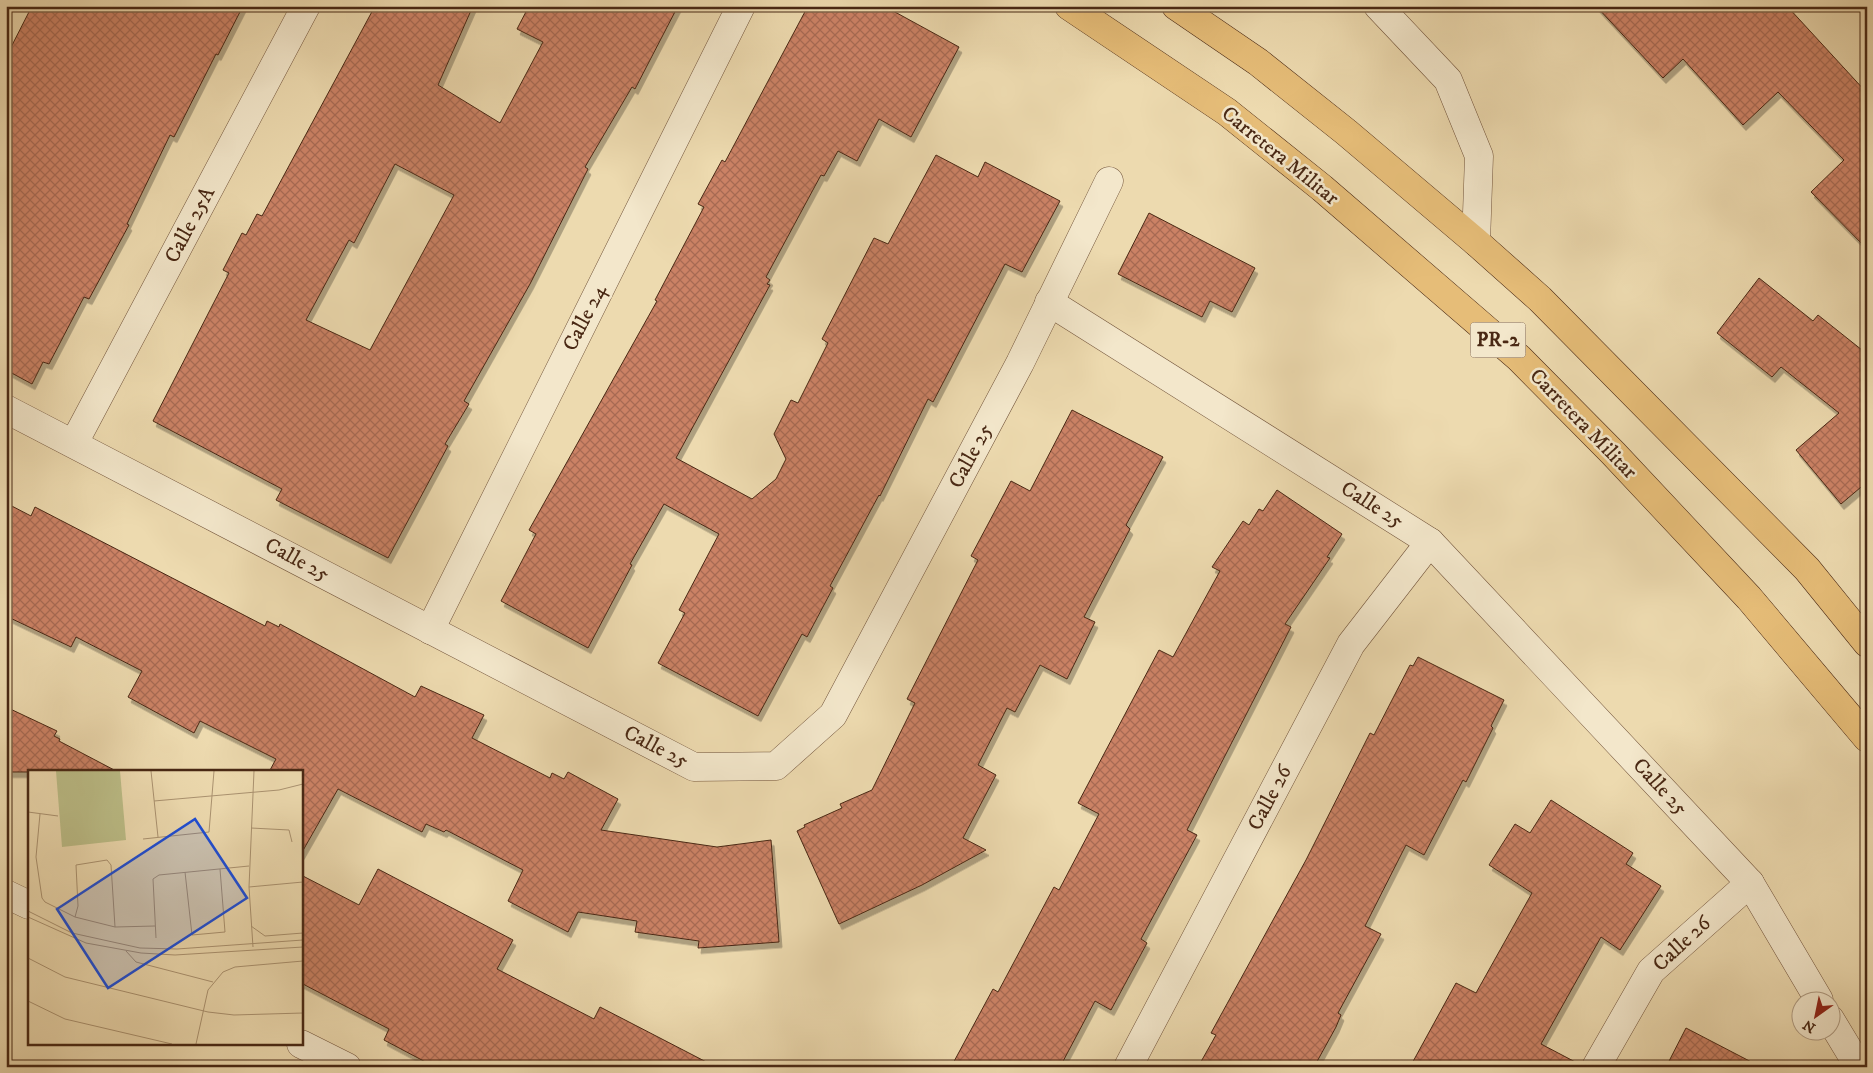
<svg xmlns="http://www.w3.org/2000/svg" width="1873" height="1073" font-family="'IM FELL DW Pica',serif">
	<defs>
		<pattern id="building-cross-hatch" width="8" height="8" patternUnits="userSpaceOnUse" patternTransform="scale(1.25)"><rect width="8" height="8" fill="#cb8265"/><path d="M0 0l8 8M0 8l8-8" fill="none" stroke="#a76a52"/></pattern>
		<filter id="shadow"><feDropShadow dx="3" dy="5.5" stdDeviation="0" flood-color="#0004"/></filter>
	</defs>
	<rect width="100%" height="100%" fill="#eddaaf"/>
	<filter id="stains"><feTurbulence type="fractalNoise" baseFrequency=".004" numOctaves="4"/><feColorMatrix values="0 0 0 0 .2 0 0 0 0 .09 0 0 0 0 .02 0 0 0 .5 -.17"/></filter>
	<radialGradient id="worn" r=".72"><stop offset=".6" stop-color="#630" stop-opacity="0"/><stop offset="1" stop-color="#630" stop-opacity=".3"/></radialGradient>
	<g fill="url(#building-cross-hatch)" stroke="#492814" fill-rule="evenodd" filter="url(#shadow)">
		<polygon points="32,6 243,6 218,55 216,54 174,137 170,135 127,224 129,225 89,299 84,297 49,364 43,362 32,384 6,370 6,57"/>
		<path d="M 375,6 L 473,6 L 438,85 L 500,123 L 543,42 L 517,29 L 529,6 L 678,6 L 635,89 L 632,87 L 585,167 L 588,169 L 530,284 L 464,401 L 469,404 L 445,444 L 448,446 L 388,558 L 276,500 L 282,489 L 153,421 L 229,273 L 223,270 L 242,233 L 246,235 L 257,214 L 262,216 ZM 395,164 L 454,195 L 370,350 L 306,320 L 349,240 L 354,243 Z"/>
		<polygon points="808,6 884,6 959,47 911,137 879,119 857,161 838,151 824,176 821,175 766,277 770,280 767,284 770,285 676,458 752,499 776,479 786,459 774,434 791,400 798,403 828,343 822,339 874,238 888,244 936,155 978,177 985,162 1060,201 1022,272 1005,264 933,402 928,399 880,496 879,495 830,586 833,588 807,637 802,634 758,716 658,663 685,613 679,610 719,534 664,504 630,564 632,565 588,648 501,601 536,534 529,530 657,301 655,300 704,207 698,204 722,160 725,162"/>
		<polygon points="1596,6 1787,6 1867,93 1867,249 1811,192 1844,160 1778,92 1743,125 1683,59 1663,78"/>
		<polygon points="1149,213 1255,268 1232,312 1210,301 1202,317 1118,274"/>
		<polygon points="1759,278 1813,321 1818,315 1867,354 1867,482 1841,504 1796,450 1839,413 1781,367 1772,377 1717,333"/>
		<polygon points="1072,410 1163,457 1126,525 1130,529 1084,617 1095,622 1067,679 1040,665 1015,712 1007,708 978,765 996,775 963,838 986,850 922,885 839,924 797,831 805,827 804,825 842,808 840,804 872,790 915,703 907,699 978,560 971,556 1011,481 1030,491"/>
		<polygon points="1277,490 1342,534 1327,557 1330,558 1285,624 1291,627 1187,830 1197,835 1141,939 1147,943 1111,1010 1095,1001 1060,1067 951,1067 993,989 998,992 1054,887 1059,890 1099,814 1078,803 1159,650 1173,657 1220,571 1212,567 1243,521 1249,525 1259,509 1263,511"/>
		<polygon points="6,503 31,516 35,507 265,626 267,621 279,627 280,624 415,697 421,686 484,715 472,738 550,778 552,773 564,779 568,772 618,799 601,830 717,847 771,840 779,942 698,948 699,941 635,932 637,921 578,912 568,932 508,901 523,870 446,830 444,832 426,824 422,832 338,789 301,854 301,772 269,772 276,759 200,721 194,733 128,697 142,671 76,637 71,647 6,616"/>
		<polygon points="1418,657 1504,700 1491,726 1493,728 1466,782 1463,780 1424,855 1406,845 1365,926 1381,934 1338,1013 1341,1015 1336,1027 1314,1067 1198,1067 1216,1035 1211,1033 1306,860 1370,733 1374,735 1410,665 1413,666"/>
		<polygon points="6,707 57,731 54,736 60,739 59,741 118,772 6,772"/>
		<polygon points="1551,800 1633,853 1626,864 1661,886 1620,950 1601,937 1541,1044 1581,1065 1580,1067 1410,1067 1456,983 1476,993 1532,893 1489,865 1515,824 1530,833"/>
		<polygon points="378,869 513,940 497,969 594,1019 600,1007 716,1067 435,1067 384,1040 389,1029 301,983 301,875 359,905"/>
		<polygon points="1686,1028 1761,1067 1666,1067"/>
	</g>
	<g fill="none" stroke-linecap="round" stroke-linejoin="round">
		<g stroke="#72543b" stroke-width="29">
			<g id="minor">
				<polyline points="1378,6 1448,80 1479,156 1476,242"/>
				<polyline points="1049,302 1430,542 1750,883 1819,1000"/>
				<polyline points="6,409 694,767 776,766 833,715 1020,363 1109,181"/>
				<polyline points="74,443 306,6"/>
				<polyline points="430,630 741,6"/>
				<polyline points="6,894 29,905"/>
				<polyline points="1830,1019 1859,1067"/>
				<polyline points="301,1044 347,1067"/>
				<polyline points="1128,1067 1351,644 1430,542"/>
				<polyline points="1596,1067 1651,971 1750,883"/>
			</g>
		</g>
		<g stroke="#492814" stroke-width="29">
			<g id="major">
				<polyline points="1069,6 1227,112 1322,188 1519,358 1613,453 1749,598 1867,738"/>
				<polyline points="1176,6 1258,62 1346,132 1476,242 1540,299 1807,569 1867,643"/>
			</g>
		</g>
		<use href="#minor" stroke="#f3e7cb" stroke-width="28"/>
		<use href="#major" stroke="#e6bd78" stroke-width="28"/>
	</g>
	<g text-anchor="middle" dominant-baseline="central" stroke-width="5" stroke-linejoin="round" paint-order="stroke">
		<rect fill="#f3e7cb" stroke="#7c614b" stroke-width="1" x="1470.5" y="322.5" width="55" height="35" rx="4"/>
		<g font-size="20" font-weight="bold" fill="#492814">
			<text x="1498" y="340">PR-2</text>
		</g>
		<g font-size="21" fill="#492814" stroke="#f3e7cb">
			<text transform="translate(1280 156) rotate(39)">Carretera Militar</text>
			<text transform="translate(190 225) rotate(-62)">Calle 25A</text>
			<text transform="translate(585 318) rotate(-63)">Calle 24</text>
			<text transform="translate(1583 424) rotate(46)">Carretera Militar</text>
			<text transform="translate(971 456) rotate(-62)">Calle 25</text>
			<text transform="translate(1372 505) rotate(32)">Calle 25</text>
			<text transform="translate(297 560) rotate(28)">Calle 25</text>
			<text transform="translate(656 747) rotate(27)">Calle 25</text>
			<text transform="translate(1660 787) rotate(47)">Calle 25</text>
			<text transform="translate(1270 798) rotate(-62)">Calle 26</text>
			<text transform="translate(1682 944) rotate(-43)">Calle 26</text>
		</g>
	</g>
	<g transform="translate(28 770)">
		<rect width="275" height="275" fill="#eddaaf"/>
		<path d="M 28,1 L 92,1 L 98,70 L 34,77 Z" fill="#bcbe88"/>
		<path fill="none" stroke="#ab9371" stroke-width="1" d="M 123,1 L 130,67M 126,31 L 251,20 L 275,14M 0,42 L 30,46M 12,44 L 8,87 L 14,128 L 17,132 L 47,147 L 87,157 L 127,156M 223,58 L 261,60 L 264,72M 115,69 L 181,62 L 186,1M 157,102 L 164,165 L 197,162 L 192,99M 221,117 L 275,112M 0,141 L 44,163 L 112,178 L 149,179 L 275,170M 0,147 L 58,173 L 113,183 L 147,185 L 275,177M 47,147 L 50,136 L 48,95 L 79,90 L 83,95 L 87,157M 223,156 L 237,166 L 275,163M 128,168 L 125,109 L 131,105 L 221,96M 225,177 L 221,117 L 226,1M 98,181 L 108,192 L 185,212M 0,188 L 37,207 L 180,242 L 206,245 L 275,243M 0,231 L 37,249 L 144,274M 168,274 L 180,220 L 195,202 L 207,197 L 275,191"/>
		<path fill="#1d4ed8" fill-opacity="0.15" stroke="#1d4ed8" stroke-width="2.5" d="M 167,49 L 219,128 L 80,218 L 29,139 Z"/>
		<rect width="275" height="275" fill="none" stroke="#492814" stroke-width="2.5"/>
	</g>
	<rect width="1873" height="1073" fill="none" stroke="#eddaaf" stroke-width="25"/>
	<rect x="8" y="8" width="1858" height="1058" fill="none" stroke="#492814" stroke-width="2.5"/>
	<rect x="12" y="12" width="1848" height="1048" fill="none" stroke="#492814"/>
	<g transform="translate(1816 1016) rotate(213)"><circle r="24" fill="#f3e7cb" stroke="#af9b82"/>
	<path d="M0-4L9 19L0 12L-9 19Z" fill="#8f2418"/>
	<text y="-8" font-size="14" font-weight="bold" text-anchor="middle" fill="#492814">N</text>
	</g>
	<rect width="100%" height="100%" filter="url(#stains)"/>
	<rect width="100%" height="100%" fill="url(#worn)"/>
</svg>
